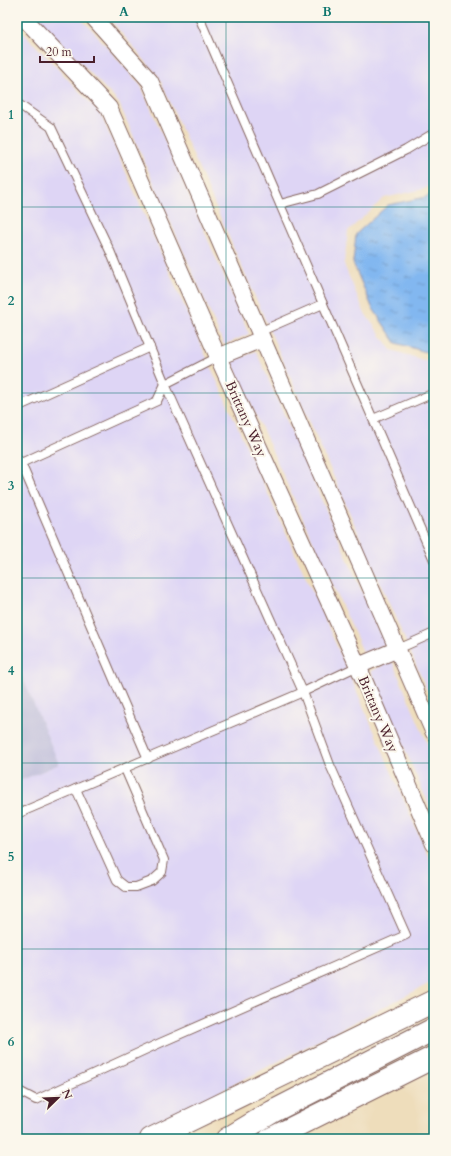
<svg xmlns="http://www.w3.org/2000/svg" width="451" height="1156" font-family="Cardo,serif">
	<defs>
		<pattern id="water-ripples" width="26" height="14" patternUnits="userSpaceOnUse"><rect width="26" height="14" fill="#82b7f0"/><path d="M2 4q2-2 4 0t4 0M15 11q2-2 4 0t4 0" fill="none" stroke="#6c94c3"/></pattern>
	</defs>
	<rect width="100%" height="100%" fill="#fbf7ec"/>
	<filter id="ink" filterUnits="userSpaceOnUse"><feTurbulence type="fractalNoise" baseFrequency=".025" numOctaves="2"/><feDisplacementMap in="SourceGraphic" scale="8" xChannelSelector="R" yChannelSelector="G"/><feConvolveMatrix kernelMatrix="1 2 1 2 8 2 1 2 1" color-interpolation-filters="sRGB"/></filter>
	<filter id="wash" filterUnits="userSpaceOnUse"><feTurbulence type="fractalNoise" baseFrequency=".012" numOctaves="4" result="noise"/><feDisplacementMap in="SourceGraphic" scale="16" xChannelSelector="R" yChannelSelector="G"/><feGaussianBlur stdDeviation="0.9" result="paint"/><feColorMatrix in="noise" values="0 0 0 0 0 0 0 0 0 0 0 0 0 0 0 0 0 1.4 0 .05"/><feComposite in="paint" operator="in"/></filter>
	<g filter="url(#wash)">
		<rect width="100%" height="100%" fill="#edb"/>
		<g fill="#ded5f5">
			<polygon points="37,17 79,17 94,32 141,86 249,334 224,345 119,103"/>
			<polygon points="108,17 434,17 434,184 424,189 384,198 348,231 344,263 345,267 364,312 391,350 423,360 429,360 434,358 434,706 159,77"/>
			<polygon points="17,26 100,113 212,370 348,671 434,870 434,981 186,1109 122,1139 17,1139 17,782 58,764 17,664"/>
			<polygon points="256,351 385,644 364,654 232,362"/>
			<polygon points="392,661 434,759 434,817 371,671"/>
		</g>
		<polygon fill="#c3c1db" points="17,664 59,764 17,782"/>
		<polygon fill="url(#water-ripples)" stroke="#666b8e" points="434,193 434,349 426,352 396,343 372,307 353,263 356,234 388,205 426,197"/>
	</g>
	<g filter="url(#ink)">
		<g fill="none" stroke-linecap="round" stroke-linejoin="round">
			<g stroke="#83625d" stroke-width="10">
				<g id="service">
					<polyline points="199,17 323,304 259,332"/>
					<polyline points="17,103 51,127 110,251 165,384 157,401 21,463"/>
					<polyline points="280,204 318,194 406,150 434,133"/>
					<polyline points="323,304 434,560"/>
					<polyline points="17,407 150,347"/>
					<polyline points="373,419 434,393"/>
					<polyline points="17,458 21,463 148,759"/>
					<polyline points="398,649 434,633"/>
					<polyline points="76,789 117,880 126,887 136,887 152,881 162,872 164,860 125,769"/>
					<path d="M 17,814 C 113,774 207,732 303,692 L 165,384 L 218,357"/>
					<polyline points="17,1090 36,1100 160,1043 406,935 330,765 303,692 358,666"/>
				</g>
			</g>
			<g stroke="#83625d" stroke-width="18">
				<g id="minor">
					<polyline points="23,17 109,108 218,357 358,666 434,844"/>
					<polyline points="93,17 150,81 434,733"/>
					<polyline points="218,357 262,339"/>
					<polyline points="358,666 398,649"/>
				</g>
			</g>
			<g stroke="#83625d" stroke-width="24">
				<g id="primary">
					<polyline points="151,1139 434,1001"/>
					<polyline points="227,1139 272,1112 434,1029"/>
					<polyline points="270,1139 434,1057"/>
				</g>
			</g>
			<use href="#service" stroke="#fff" stroke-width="8"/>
			<use href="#minor" stroke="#fff" stroke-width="16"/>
			<use href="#primary" stroke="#fff" stroke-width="22"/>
		</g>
	</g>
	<path fill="none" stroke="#0f766e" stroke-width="1" stroke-opacity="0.55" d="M 226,17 L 226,1139M 17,207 L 434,207M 17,393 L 434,393M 17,578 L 434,578M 17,763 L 434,763M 17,949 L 434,949"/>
	<g text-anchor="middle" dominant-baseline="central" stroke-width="4" stroke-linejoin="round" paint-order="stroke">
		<g font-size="14" fill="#4a1f2b" stroke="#fbf7ec">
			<text transform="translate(246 419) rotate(66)">Brittany Way</text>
			<text transform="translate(378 714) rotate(67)">Brittany Way</text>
		</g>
	</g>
	<rect width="451" height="1156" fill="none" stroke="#fbf7ec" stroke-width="44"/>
	<g transform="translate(58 1098) rotate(67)" stroke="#fbf7ec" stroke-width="3" paint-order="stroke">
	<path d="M0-3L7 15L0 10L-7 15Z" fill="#4a1f2b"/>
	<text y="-6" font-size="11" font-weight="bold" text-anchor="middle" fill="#4a1f2b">N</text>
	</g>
	<path d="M40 56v6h54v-6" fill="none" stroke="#4a1f2b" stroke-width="2"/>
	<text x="46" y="56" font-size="12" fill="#4a1f2b" stroke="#fbf7ec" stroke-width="3" paint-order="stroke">20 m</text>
	<rect x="22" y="22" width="407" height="1112" fill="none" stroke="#0f766e" stroke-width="1.5"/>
	<g font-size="13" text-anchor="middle" font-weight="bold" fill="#0f766e">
		<text x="124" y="16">A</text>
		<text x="327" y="16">B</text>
		<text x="11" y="119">1</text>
		<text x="11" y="305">2</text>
		<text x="11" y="490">3</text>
		<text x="11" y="675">4</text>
		<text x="11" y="861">5</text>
		<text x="11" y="1046">6</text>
	</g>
</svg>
